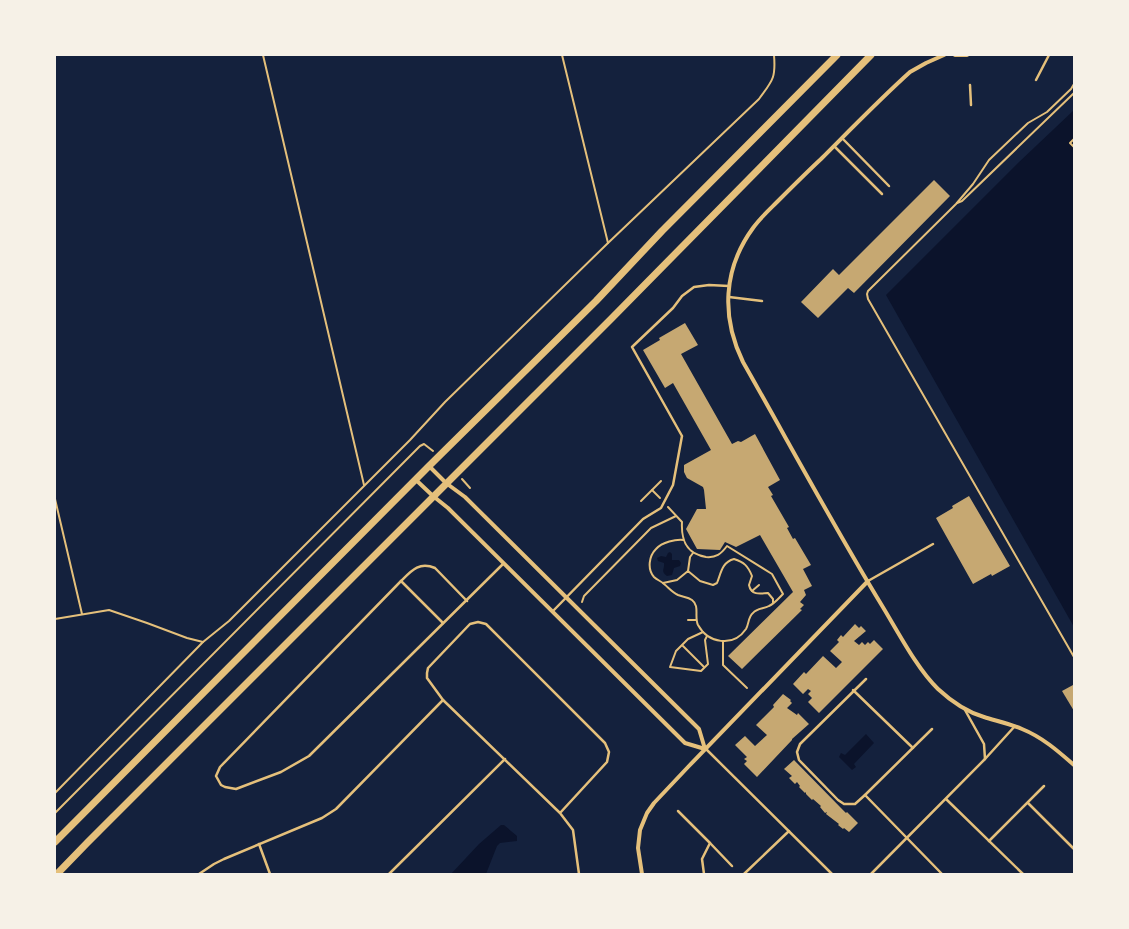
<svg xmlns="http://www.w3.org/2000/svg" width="1129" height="929" font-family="'Alegreya Sans',sans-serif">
	<rect width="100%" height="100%" fill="#14213d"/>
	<g fill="#0b132b">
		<polygon points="1074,110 1074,627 886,295 1018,163"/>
		<path d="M 670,552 L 672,554 L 672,560 L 679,560 L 681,563 L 680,566 L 674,568 L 672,575 L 667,576 C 660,571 665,569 664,563 L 658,561 L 657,558 L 661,556 L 666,557 L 668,553 Z"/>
		<polygon points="866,734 874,743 854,764 856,767 852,770 839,757 841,753 845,755"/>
		<polygon points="501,825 504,825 517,836 517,841 500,843 497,846 486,874 451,874 479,844"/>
	</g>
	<g fill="#c6a872">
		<polygon points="934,180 950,196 854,293 848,288 818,318 801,302 833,269 839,275"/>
		<polygon points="685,323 698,345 681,354 732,444 738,441 741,442 755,434 780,480 768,487 773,495 771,496 789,527 787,528 793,539 795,538 811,565 803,569 812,586 804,590 806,595 800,602 804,605 800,609 802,610 742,669 728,656 793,592 760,535 736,547 725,542 720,550 697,549 686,529 697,509 706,509 704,490 703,487 687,478 684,472 684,465 711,450 673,383 665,388 643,350 660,340 659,338"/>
		<polygon points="969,496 1010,566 992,576 991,574 973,584 936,518 953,508 952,506"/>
		<polygon points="855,624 859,628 861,626 866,631 854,641 859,645 862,642 865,645 868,642 870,644 874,640 883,649 819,713 808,702 812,698 808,694 811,691 808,689 803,694 793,684 804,672 806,674 823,656 836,668 842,662 830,651 839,642 837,640 841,635 843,637"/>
		<polygon points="1073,685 1074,687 1074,711 1062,691"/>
		<polygon points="783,694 791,700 790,701 792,703 787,708 797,715 798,713 809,724 792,739 792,740 757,777 744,764 747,761 744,759 747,757 735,745 745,736 755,746 767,735 756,725 774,707 773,705"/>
		<polygon points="794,760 841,808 846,813 847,812 858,823 849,832 844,828 843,829 838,825 839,824 826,814 827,812 825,813 820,807 821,806 813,799 812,800 806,794 806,792 805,793 799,787 800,786 797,782 795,784 789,778 792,776 784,769"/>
	</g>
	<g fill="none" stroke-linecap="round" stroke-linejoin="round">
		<g stroke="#e5c07b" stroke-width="2">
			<polyline points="263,55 364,485"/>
			<polyline points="562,55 608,243"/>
			<polyline points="1074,84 1071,89 1047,112 1028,123 989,160 973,184 956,204 868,291 867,294 868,299 1074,657"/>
			<polyline points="1074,139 1070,143 1074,147"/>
			<polyline points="957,203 962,201 1074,93"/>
			<polyline points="462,479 470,488"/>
			<polyline points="652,490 660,498"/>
			<polyline points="55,499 82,614"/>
			<polyline points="641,501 661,481"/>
			<path d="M 668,507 L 682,522 C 681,540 686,554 706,557 C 716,558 721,554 727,546 L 772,574 L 783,594 C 779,598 774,604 769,606 C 764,609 757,608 753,613 C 748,617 749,624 746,629 C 733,648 708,643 698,625 C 694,617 700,606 692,600 C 688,597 683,597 678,595 C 672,592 669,588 664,584 C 661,581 657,580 654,577 C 647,569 649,556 656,549 C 662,542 676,539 684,540"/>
			<polyline points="688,571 690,557 693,553"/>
			<path d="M 663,583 L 677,580 L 688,571 L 700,581 L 713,585 L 717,583 C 721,573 722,562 734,559 C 744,562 748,566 752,576 L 749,585 C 751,595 759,594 768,593 L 773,599 L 773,603"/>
			<polyline points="752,591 759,585"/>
			<polyline points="582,602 584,596 651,528 676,516"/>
			<polyline points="55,619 109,610 147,623 187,638 203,642"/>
			<polyline points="688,620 696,620"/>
			<polyline points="703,632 688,639 676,651 670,667 701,671 708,664 705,640 707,636"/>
			<polyline points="723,642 723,665 747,688"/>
			<polyline points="683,646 704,667"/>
			<path d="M 55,793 L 203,642 L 229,621 L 410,440 L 445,402 L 608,243 L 759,99 C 772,81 776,79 774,55"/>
			<polyline points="55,813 420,446 424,444 433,451"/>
		</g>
		<g stroke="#e5c07b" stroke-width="2.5">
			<polyline points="1036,80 1049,55"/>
			<polyline points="970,85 971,105"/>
			<polyline points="842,138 889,186"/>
			<polyline points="834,146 882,194"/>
			<polyline points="729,297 762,301"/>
			<polyline points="401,581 443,623"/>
			<polyline points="868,581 933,544"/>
			<path d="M 467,601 L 435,568 C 419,561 411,571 401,581 L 220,767 L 216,776 L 221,785 L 225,787 L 236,789 L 281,772 L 309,756 L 503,564"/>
			<polyline points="553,611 643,519 661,508 673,485 682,436 632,347 673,308 682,296 694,287 709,285 729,286"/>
			<polyline points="866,679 800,744 797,752 799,760 838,800 844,804 855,804 865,795 942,874"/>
			<polyline points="853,690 913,748"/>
			<polyline points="965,710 984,744 985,759"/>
			<polyline points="706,749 832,874"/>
			<polyline points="865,795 932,729"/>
			<polyline points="946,799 1023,874"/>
			<polyline points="1028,803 1074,849"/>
			<polyline points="678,811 710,843 702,859 704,874"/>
			<polyline points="560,813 607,762 609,752 605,743 486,624 478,622 470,624 428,668 427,673 427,678 443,700 560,813 573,830 579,874"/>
			<polyline points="989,841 1044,786"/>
			<polyline points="710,843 732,866"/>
			<polyline points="259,844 270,874"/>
			<polyline points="199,874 214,864 224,859 322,818 336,809 443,700"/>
			<polyline points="389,874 505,759"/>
			<polyline points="744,874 789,831"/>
			<polyline points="871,874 985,759 1015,726"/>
		</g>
		<g stroke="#e5c07b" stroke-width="4">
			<path d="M 944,55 L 926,63 L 910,72 C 879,100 850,130 821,159 C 806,173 792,187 778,201 C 769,210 760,218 753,228 C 723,269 721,317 743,362 C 789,443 833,525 881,604 C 897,630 917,669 938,689 C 952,702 967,712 984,717 C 997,721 1010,724 1022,729 C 1042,737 1058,751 1074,765"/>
			<polyline points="955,55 967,55"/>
			<polyline points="429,466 446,483 465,497 699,729 705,749"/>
			<polyline points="416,480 433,496 448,508 685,743 705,749"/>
			<polyline points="642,874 638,848 640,830 647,813 654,803 688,767 868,581"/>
		</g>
		<g stroke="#e5c07b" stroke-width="7">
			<polyline points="55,842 429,466 596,301 662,231 837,55"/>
			<polyline points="57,874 87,843 612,318 871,55"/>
		</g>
	</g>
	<rect width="1129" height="929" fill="none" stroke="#f6f1e7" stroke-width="112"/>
</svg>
